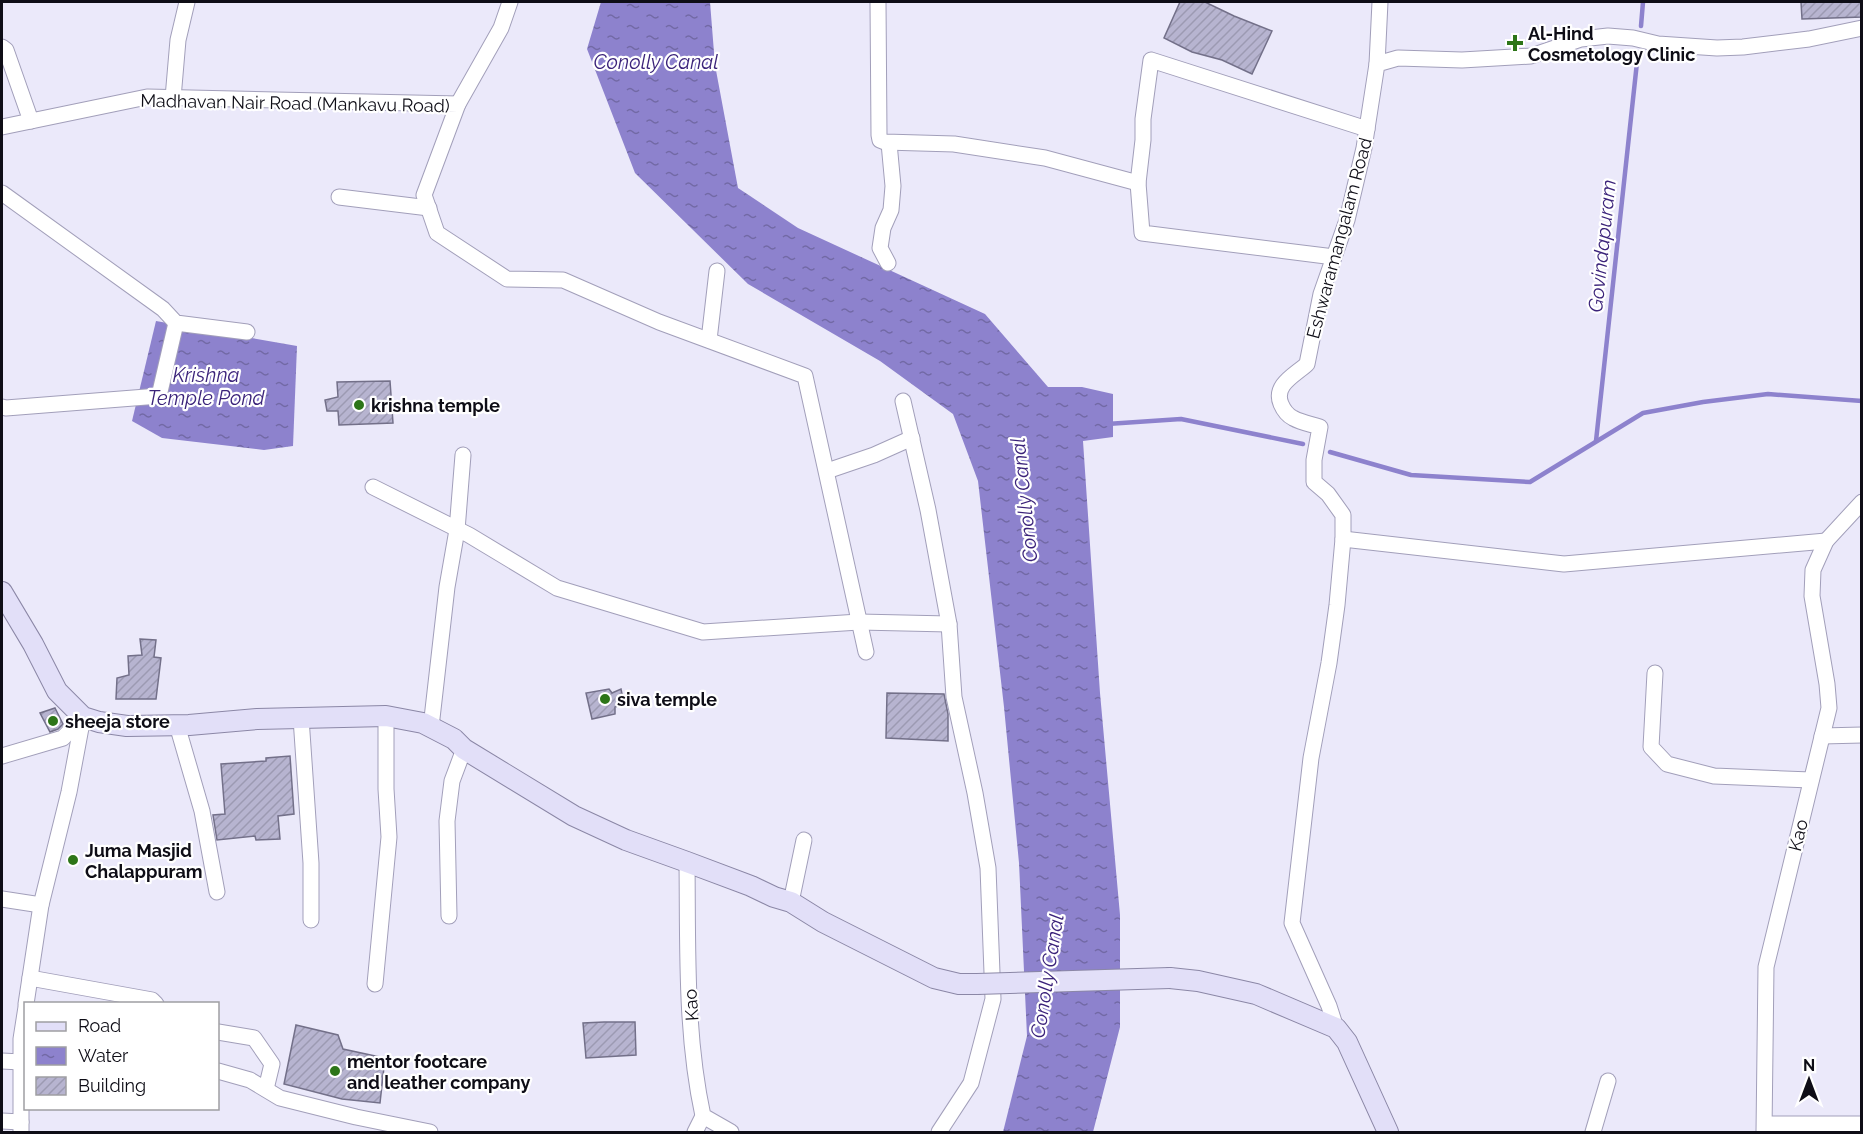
<svg xmlns="http://www.w3.org/2000/svg" width="1863" height="1134" font-family="Raleway,sans-serif">
	<defs>
		<pattern id="water-ripples" width="26" height="14" patternUnits="userSpaceOnUse" patternTransform="scale(1.5)"><rect width="26" height="14" fill="#8d82cd"/><path d="M2 4q2-2 4 0t4 0M15 11q2-2 4 0t4 0" fill="none" stroke="#7269a5"/></pattern>
		<pattern id="building-hatch" width="6" height="6" patternUnits="userSpaceOnUse" patternTransform="scale(1.5)"><rect width="6" height="6" fill="#b7b4d0"/><path d="M-1 1l2-2M0 6l6-6M5 7l2-2" fill="none" stroke="#9c9ab2"/></pattern>
	</defs>
	<rect width="100%" height="100%" fill="#ebe9fa"/>
	<g fill="url(#water-ripples)">
		<polygon points="601,2 710,2 715,65 738,188 798,228 985,314 1048,387 1082,387 1113,394 1113,437 1083,441 1100,693 1120,915 1120,1027 1093,1132 1003,1132 1027,1036 1019,863 1004,707 978,481 953,414 880,361 748,284 635,173 587,49"/>
		<polygon points="156,321 297,346 293,446 264,450 162,438 132,421"/>
	</g>
	<g fill="none" stroke-linecap="round" stroke-linejoin="round">
		<g stroke="#8d82cd" stroke-width="4.5">
			<polyline points="1641,26 1643,2"/>
			<polyline points="1107,424 1181,419 1303,444"/>
			<polyline points="1596,441 1638,53"/>
			<polyline points="1330,452 1411,475 1530,482 1643,413 1703,402 1768,394 1862,401"/>
		</g>
	</g>
	<g fill="url(#building-hatch)" stroke="#737089" stroke-width="1.5">
		<polygon points="1180,2 1205,2 1234,16 1272,31 1252,74 1222,60 1192,52 1164,38"/>
		<polygon points="1801,2 1862,2 1862,17 1802,19"/>
		<polygon points="390,381 393,423 339,425 338,411 327,411 325,400 338,397 337,382"/>
		<polygon points="140,639 156,640 154,657 161,658 156,699 116,699 117,678 129,675 128,656 142,655"/>
		<polygon points="609,689 612,693 621,689 624,704 615,707 615,714 592,719 586,693"/>
		<polygon points="887,693 944,694 948,714 948,741 886,738"/>
		<polygon points="55,708 63,724 58,729 50,732 40,713"/>
		<polygon points="290,756 294,814 278,816 280,839 256,840 255,836 217,840 213,815 225,814 221,764 266,761 266,758"/>
		<polygon points="604,1022 635,1022 636,1055 586,1058 583,1023"/>
		<polygon points="296,1025 338,1035 343,1049 385,1058 380,1103 342,1099 284,1084"/>
	</g>
	<g fill="none" stroke-linecap="round" stroke-linejoin="round">
		<g stroke="#a29fba" stroke-width="17">
			<g id="minor">
				<polyline points="878,2 879,135 880,140 885,142 954,144 1045,158 1138,183 1143,140 1143,119 1151,60 1367,129"/>
				<polyline points="2,47 6,50 31,121"/>
				<polyline points="1377,64 1380,2"/>
				<polyline points="173,98 178,40 187,2"/>
				<polyline points="458,104 501,28 510,2"/>
				<polyline points="2,127 147,97 458,104 424,195 437,233 507,279 563,280 659,322 805,376 866,652"/>
				<polyline points="1138,183 1142,233 1334,257"/>
				<polyline points="2,193 163,309 176,323 247,332"/>
				<polyline points="339,197 429,208"/>
				<polyline points="888,263 880,248 883,228 891,210 893,186 889,143"/>
				<polyline points="709,340 717,271"/>
				<polyline points="903,401 928,510 949,624 954,697 975,793 988,868 993,999 971,1083 939,1132"/>
				<polyline points="2,407 6,408 159,396 176,323"/>
				<polyline points="827,471 874,455 912,438"/>
				<polyline points="373,487 469,535 557,588 703,632 859,622 949,624"/>
				<polyline points="1343,539 1564,564 1826,541"/>
				<polyline points="1655,673 1651,747 1667,764 1714,776 1811,780"/>
				<polyline points="301,718 311,863 311,920"/>
				<polyline points="177,725 202,811 217,892"/>
				<polyline points="431,727 447,587 457,530 463,455"/>
				<polyline points="1822,736 1862,735"/>
				<polyline points="2,756 63,738 83,717"/>
				<path d="M 687,862 C 688,946 685,1033 703,1116 L 731,1132"/>
				<polyline points="2,899 41,905"/>
				<polyline points="791,902 804,840"/>
				<polyline points="449,916 447,821 452,781 464,749"/>
				<polyline points="30,978 152,1000 156,1004"/>
				<polyline points="375,984 389,837 386,789 386,716"/>
				<polyline points="26,1004 41,905 69,792 83,717"/>
				<path d="M 1336,1028 L 1329,1006 L 1292,923 L 1311,758 L 1329,663 L 1337,605 L 1343,539 L 1343,515 L 1328,494 L 1314,482 L 1314,460 L 1320,427 C 1311,424 1302,423 1293,418 C 1287,415 1284,411 1281,404 C 1273,385 1295,375 1307,364 L 1321,294 L 1347,220 L 1364,148 L 1377,64 L 1398,58 L 1462,60 L 1531,56 L 1581,39 L 1608,36 L 1633,38 L 1658,44 L 1717,48 L 1743,47 L 1809,39 L 1862,28"/>
				<polyline points="218,1032 254,1038 272,1064 266,1089"/>
				<polyline points="2,1061 21,1062"/>
				<polyline points="218,1071 250,1080 280,1098 356,1117 430,1132"/>
				<polyline points="2,1121 21,1122"/>
				<polyline points="1765,1124 1862,1124"/>
				<polyline points="21,1132 21,1039 26,1007"/>
				<polyline points="695,1132 703,1116"/>
				<polyline points="1593,1132 1608,1081"/>
				<polyline points="1764,1132 1766,967 1829,708 1827,684 1812,596 1813,570 1826,541 1862,502"/>
			</g>
		</g>
		<g stroke="#8b87a6" stroke-width="22">
			<g id="major">
				<polyline points="2,592 33,644 57,691 83,717 99,722 127,726 189,725 257,719 386,716 423,723 454,739 464,749 574,816 626,840 687,862 751,886 774,897 791,902 823,922 934,978 959,984 977,984"/>
				<polyline points="1170,978 1198,981 1256,994 1336,1028 1347,1042 1388,1132"/>
			</g>
		</g>
		<use href="#minor" stroke="#fff" stroke-width="15"/>
		<use href="#major" stroke="#e2dff8" stroke-width="20"/>
		<g stroke="#8b87a6" stroke-width="22" stroke-linecap="butt">
			<polyline id="major-bridge" points="977,984 1170,978"/>
		</g>
		<use href="#major-bridge" stroke="#e2dff8" stroke-width="20"/>
	</g>
	<g fill="#2d7518" stroke="#fff" stroke-width="2">
		<path d="M1512 34h6v6h6v6h-6v6h-6v-6h-6v-6h6z"/>
		<circle cx="359" cy="405" r="6"/>
		<circle cx="605" cy="699" r="6"/>
		<circle cx="53" cy="721" r="6"/>
		<circle cx="73" cy="860" r="6"/>
		<circle cx="335" cy="1071" r="6"/>
	</g>
	<g text-anchor="middle" dominant-baseline="central" stroke-width="4.5" stroke-linejoin="round" paint-order="stroke">
		<g font-size="18" font-weight="bold" fill="#0e0d16" stroke="#fff" text-anchor="start">
			<text x="1528" y="33">Al-Hind<tspan x="1528" dy="21">Cosmetology Clinic</tspan></text>
			<text x="371" y="405">krishna temple</text>
			<text x="617" y="699">siva temple</text>
			<text x="65" y="721">sheeja store</text>
			<text x="85" y="850">Juma Masjid<tspan x="85" dy="21">Chalappuram</tspan></text>
			<text x="347" y="1061">mentor footcare<tspan x="347" dy="21">and leather company</tspan></text>
		</g>
		<g font-size="18" fill="#0e0d16" stroke="#fff">
			<text transform="translate(295 103) rotate(1)">Madhavan Nair Road (Mankavu Road)</text>
			<text transform="translate(1339 238) rotate(-75)">Eshwaramangalam Road</text>
			<text transform="translate(1798 835) rotate(-76)">Kao</text>
			<text transform="translate(691 1005) rotate(-94)">Kao</text>
		</g>
		<g font-size="20" font-style="italic" fill="#3b237a" stroke="#fff">
			<text x="656" y="62">Conolly Canal</text>
			<text transform="translate(1602 246) rotate(-84)">Govindapuram</text>
			<text x="206" y="375">Krishna<tspan x="206" dy="23">Temple Pond</tspan></text>
			<text transform="translate(1024 500) rotate(-96)">Conolly Canal</text>
			<text transform="translate(1047 976) rotate(-81)">Conolly Canal</text>
		</g>
	</g>
	<rect width="1863" height="1134" fill="none" stroke="#0e0d16" stroke-width="6"/>
	<rect x="24" y="1002" width="195" height="108" fill="#ffffff" stroke="#9f9ea2" stroke-width="1.5"/>
	<rect x="36" y="1022" width="30" height="9" fill="#e2dff8" stroke="#9f9ea2" stroke-width="1.5"/>
	<text x="78" y="1032" font-size="18" fill="#0e0d16">Road</text>
	<rect x="36" y="1047" width="30" height="18" fill="url(#water-ripples)" stroke="#9f9ea2" stroke-width="1.5"/>
	<text x="78" y="1062" font-size="18" fill="#0e0d16">Water</text>
	<rect x="36" y="1077" width="30" height="18" fill="url(#building-hatch)" stroke="#9f9ea2" stroke-width="1.5"/>
	<text x="78" y="1092" font-size="18" fill="#0e0d16">Building</text>
	<g transform="translate(1809 1080)" stroke="#ffffff" stroke-width="4.5" paint-order="stroke">
	<path d="M0-4.5L10 22L0 15L-10 22Z" fill="#0e0d16"/>
	<text y="-9" font-size="16" font-weight="bold" text-anchor="middle" fill="#0e0d16">N</text>
	</g>
</svg>
